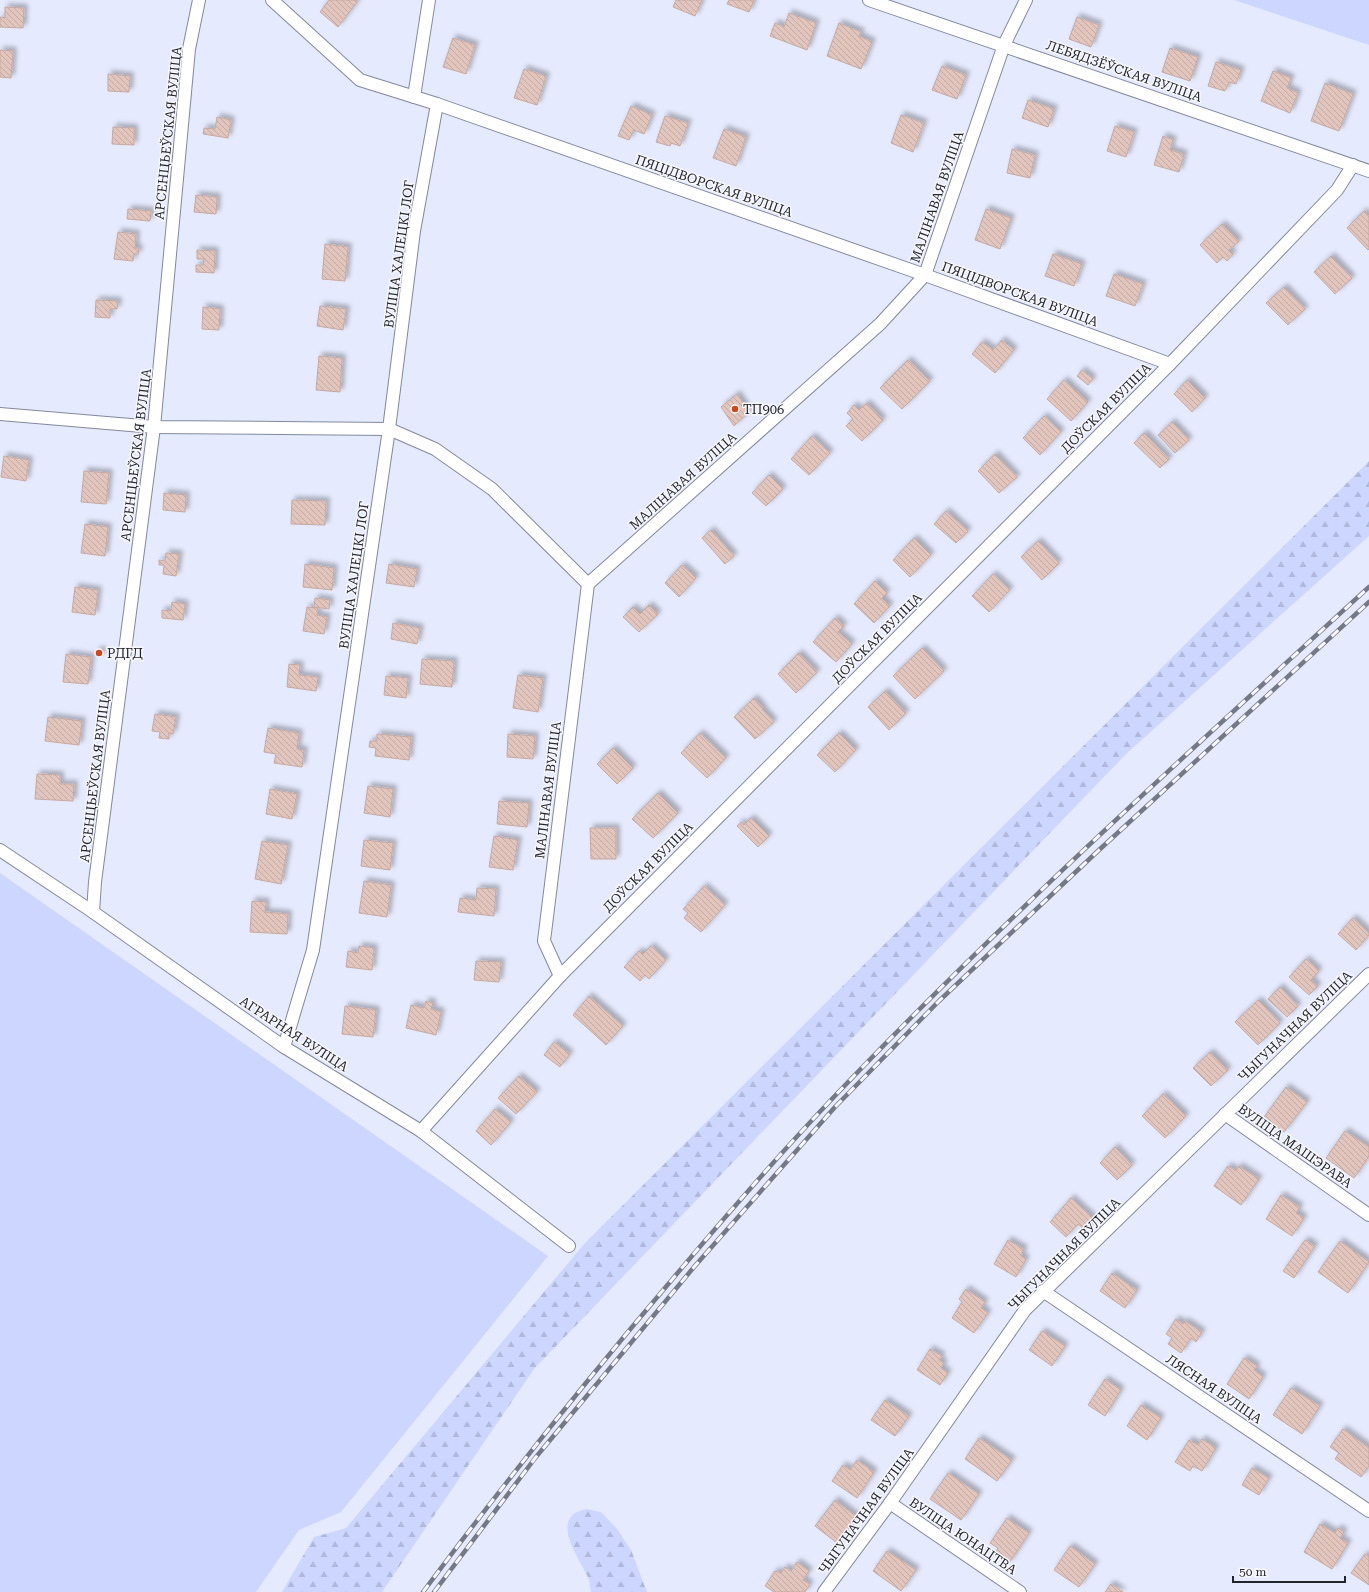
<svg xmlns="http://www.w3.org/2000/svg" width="1369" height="1592" font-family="'Roboto Serif',serif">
	<defs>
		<pattern id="forest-firs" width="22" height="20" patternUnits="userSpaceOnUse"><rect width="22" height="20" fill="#cdd6ff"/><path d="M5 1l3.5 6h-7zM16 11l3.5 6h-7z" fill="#b0b8db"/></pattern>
		<pattern id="building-back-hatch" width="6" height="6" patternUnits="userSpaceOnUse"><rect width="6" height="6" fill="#e2c6bd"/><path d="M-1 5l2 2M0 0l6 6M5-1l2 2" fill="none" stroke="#c2aaa3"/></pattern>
		<filter id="shadow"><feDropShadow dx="3.5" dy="-3.5" stdDeviation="2" flood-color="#0004"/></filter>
	</defs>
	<rect width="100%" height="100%" fill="#e5eafe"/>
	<g fill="url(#forest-firs)">
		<polygon points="1369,461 1369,536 1127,753 534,1369 382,1592 282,1592 314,1537 346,1528 585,1243"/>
		<path d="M 587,1509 L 601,1512 L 617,1529 L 631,1550 L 647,1592 L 591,1592 C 590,1588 590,1584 589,1580 C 583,1563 554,1528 575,1513 C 578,1511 583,1510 587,1509 Z"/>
	</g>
	<g fill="#cdd6ff">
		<polygon points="1234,0 1369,0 1369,45"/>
		<polygon points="0,873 548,1256 341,1512 299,1530 256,1592 0,1592"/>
	</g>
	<g fill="url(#building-back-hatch)" stroke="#c5a9a1" filter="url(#shadow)">
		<polygon points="329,0 354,0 357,2 338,27 320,12"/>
		<polygon points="676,0 702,0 695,16 673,7"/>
		<polygon points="729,0 754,0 749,12 727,4"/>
		<polygon points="5,7 24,8 23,28 0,27 0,17 5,18"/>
		<polygon points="789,13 816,23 807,50 770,36 775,23 784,27"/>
		<polygon points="1077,17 1099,25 1091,47 1069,39"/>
		<polygon points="839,23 861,32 859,36 872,42 861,69 827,56"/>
		<polygon points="453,38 475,45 466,74 443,67"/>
		<polygon points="1170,48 1198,57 1190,81 1162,72"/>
		<polygon points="0,50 13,51 11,78 0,77"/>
		<polygon points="1216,62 1241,70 1236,84 1229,82 1225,91 1208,86"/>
		<polygon points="942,66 966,75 957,99 932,90"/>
		<polygon points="524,69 546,76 537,105 514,98"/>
		<polygon points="1273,71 1291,78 1287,88 1298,93 1290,113 1261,101"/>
		<polygon points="108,74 130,76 129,92 108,91"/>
		<polygon points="1325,83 1353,94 1339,131 1311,121"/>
		<polygon points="1028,100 1054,109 1048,127 1022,118"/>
		<polygon points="631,106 652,115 644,134 634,130 629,140 618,136"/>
		<polygon points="901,115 924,123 913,152 891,143"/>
		<polygon points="665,116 688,123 680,146 671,143 670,146 656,142"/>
		<polygon points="217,117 231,120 228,138 203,134 204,128 215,129"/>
		<polygon points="1115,126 1134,132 1126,157 1107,151"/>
		<polygon points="113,127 134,128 134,145 112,144"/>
		<polygon points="724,129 746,137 736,166 713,158"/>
		<polygon points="1163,136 1173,140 1170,150 1184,154 1179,172 1154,165"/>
		<polygon points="1012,149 1035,155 1030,178 1007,173"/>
		<polygon points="196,195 217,197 216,214 194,212"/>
		<polygon points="128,209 151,211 150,221 127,219"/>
		<polygon points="986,209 1011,218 1000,249 975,240"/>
		<polygon points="1364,211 1369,217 1369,249 1368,250 1347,228"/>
		<polygon points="1222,224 1239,241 1229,250 1233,254 1227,261 1223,257 1217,263 1200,245"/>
		<polygon points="118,232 136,234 135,248 139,248 138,254 134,254 133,261 114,259"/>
		<polygon points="325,244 348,247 345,281 322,279"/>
		<polygon points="197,250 215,251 214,273 196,272 196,265 203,265 204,259 197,259"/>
		<polygon points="1053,254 1082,264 1074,286 1045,276"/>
		<polygon points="1331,256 1352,278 1335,294 1314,272"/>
		<polygon points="1114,274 1143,284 1135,306 1106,296"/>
		<polygon points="1284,287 1305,309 1288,325 1266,303"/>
		<polygon points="96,300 118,301 117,309 110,309 110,318 95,317"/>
		<polygon points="320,306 346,309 343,330 317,326"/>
		<polygon points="203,307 220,309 219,330 202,329"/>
		<polygon points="1002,340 1014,350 995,373 972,354 982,342 993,350"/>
		<polygon points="319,356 342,358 340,392 316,390"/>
		<polygon points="908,360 930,381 902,409 880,388"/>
		<polygon points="1082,370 1093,379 1088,385 1077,376"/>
		<polygon points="1064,380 1088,402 1071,421 1047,399"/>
		<polygon points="1187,380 1205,398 1192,412 1174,394"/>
		<polygon points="737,394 749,412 734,426 721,407"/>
		<polygon points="867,403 883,420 862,441 846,426 853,419 847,413 854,405 859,410"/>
		<polygon points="1044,416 1061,432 1040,455 1023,438"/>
		<polygon points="1172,422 1189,440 1175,453 1158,435"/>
		<polygon points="1144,433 1169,459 1160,468 1134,443"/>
		<polygon points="812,436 830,453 809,475 791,459"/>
		<polygon points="995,454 1017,477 999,493 978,471"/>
		<polygon points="4,456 29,460 26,481 1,477"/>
		<polygon points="84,471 109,473 106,504 81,502"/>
		<polygon points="769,475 783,489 766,506 752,493"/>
		<polygon points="164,493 186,495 185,512 163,510"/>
		<polygon points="292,500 326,501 325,525 291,524"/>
		<polygon points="946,511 968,531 956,543 934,524"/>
		<polygon points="85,524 108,527 105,556 81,553"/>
		<polygon points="711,530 734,556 725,564 702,538"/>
		<polygon points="914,538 931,555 910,577 893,560"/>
		<polygon points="1038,541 1059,563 1042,580 1021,557"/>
		<polygon points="166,553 179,554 176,576 163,574 164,565 159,565 159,560 165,561"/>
		<polygon points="305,564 334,568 332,590 303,587"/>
		<polygon points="389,564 417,569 414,587 386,583"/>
		<polygon points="682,565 696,578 679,597 665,583"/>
		<polygon points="993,574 1010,590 989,612 972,596"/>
		<polygon points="875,581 887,593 882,598 890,606 874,623 854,604"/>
		<polygon points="75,587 98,590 95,615 72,612"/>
		<polygon points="315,598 330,600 329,609 314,607"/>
		<polygon points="172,602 185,604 183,620 162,618 162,610 171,611"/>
		<polygon points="649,605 658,614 639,632 623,617 633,607 640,614"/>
		<polygon points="307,607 318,608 317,615 327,617 324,634 303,631"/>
		<polygon points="835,618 844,626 838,632 852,644 836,662 813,642"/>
		<polygon points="393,623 420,628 417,644 391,639"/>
		<polygon points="922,648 944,671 915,699 893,676"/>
		<polygon points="97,650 102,650 102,656 96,655"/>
		<polygon points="799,653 817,672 796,693 778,674"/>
		<polygon points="66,654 91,657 88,684 63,682"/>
		<polygon points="422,659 454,661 452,687 420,684"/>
		<polygon points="289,664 300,665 299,675 318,677 316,691 287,687"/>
		<polygon points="518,675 543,678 538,712 513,708"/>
		<polygon points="386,676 408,678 406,698 384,695"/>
		<polygon points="885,691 906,713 889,730 868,707"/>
		<polygon points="754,698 763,708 762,709 774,722 755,739 734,717"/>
		<polygon points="155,714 176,717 173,734 169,733 169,739 159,738 160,732 152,731"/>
		<polygon points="48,717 82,721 79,745 45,741"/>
		<polygon points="268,728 299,733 297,749 304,750 302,767 274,763 276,754 264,752"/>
		<polygon points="700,733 726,758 707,778 681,753"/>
		<polygon points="839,733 856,750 835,772 817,755"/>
		<polygon points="377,734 411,737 409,760 375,756 376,748 369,747 370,741 377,741"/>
		<polygon points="508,734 535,736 533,759 507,757"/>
		<polygon points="613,748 633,768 617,784 597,764"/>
		<polygon points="37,774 60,775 60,784 74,784 73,801 35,799"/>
		<polygon points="368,786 393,789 390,817 364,813"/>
		<polygon points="270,789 297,794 292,819 266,814"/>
		<polygon points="658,793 678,813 653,838 632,819"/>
		<polygon points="499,801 529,803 527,827 497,824"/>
		<polygon points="751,818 769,836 758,847 737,826 741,822 744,825"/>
		<polygon points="590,828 616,828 616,859 591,859"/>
		<polygon points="494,836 518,840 513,870 489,867"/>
		<polygon points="364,840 393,843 390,870 361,866"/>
		<polygon points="262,841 288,845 281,884 255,879"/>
		<polygon points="364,881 391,885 387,917 359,913"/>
		<polygon points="704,886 725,905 701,932 684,918 688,913 683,909"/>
		<polygon points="477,888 496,889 494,916 458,912 460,898 476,900"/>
		<polygon points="252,901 266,902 265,912 288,914 287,934 250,932"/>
		<polygon points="1353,918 1369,933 1369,935 1356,950 1338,934"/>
		<polygon points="359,946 374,948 372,970 346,967 348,951 358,953"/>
		<polygon points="651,946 666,960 649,979 645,975 640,981 624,967 639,951 643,954"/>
		<polygon points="1306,959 1319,971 1311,980 1318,986 1309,995 1289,977"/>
		<polygon points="476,961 501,962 499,982 474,980"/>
		<polygon points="1280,987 1298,1006 1287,1017 1268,999"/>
		<polygon points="589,996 623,1026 606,1045 573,1015"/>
		<polygon points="1258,1000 1280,1023 1258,1045 1235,1022"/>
		<polygon points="426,1001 433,1003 431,1009 441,1012 436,1035 406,1028 411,1005 424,1008"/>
		<polygon points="345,1006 376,1010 373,1037 342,1034"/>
		<polygon points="554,1042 570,1054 560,1067 544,1055"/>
		<polygon points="1210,1052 1228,1070 1211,1086 1193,1068"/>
		<polygon points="519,1076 537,1092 516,1114 498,1098"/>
		<polygon points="1286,1087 1307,1102 1284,1132 1264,1117"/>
		<polygon points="1163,1094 1186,1116 1165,1138 1142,1116"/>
		<polygon points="495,1109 511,1122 491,1145 476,1131"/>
		<polygon points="1345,1131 1369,1147 1369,1156 1354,1178 1326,1158"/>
		<polygon points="1115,1147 1132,1165 1117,1180 1100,1163"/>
		<polygon points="1228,1166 1236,1171 1239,1166 1259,1179 1241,1205 1214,1186"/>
		<polygon points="1281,1195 1300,1207 1296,1213 1304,1218 1292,1236 1266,1219"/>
		<polygon points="1071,1198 1094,1219 1085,1230 1078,1224 1066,1237 1050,1222"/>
		<polygon points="1008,1240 1024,1249 1021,1256 1026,1259 1016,1277 994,1264"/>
		<polygon points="1305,1240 1315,1246 1294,1278 1283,1271"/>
		<polygon points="1340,1241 1369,1262 1348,1293 1318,1272"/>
		<polygon points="1112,1273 1137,1290 1125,1308 1100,1291"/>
		<polygon points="966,1289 985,1302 981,1308 988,1313 974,1333 952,1318 962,1302 959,1299"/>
		<polygon points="1176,1319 1183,1324 1185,1321 1202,1332 1196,1342 1191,1338 1181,1353 1168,1344 1172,1338 1166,1334"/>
		<polygon points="1042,1331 1065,1346 1052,1366 1029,1350"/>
		<polygon points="930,1349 942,1356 939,1360 944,1363 941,1368 948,1373 940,1385 917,1370"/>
		<polygon points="1244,1358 1257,1366 1254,1370 1263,1377 1249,1399 1227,1384"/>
		<polygon points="1105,1379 1121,1390 1105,1416 1088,1405"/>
		<polygon points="1291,1388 1320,1406 1302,1434 1273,1415"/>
		<polygon points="885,1400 909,1416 895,1436 871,1420"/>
		<polygon points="1141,1405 1161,1418 1147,1440 1127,1426"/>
		<polygon points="1343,1429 1369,1448 1369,1466 1361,1477 1335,1459 1339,1453 1330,1447"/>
		<polygon points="979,1438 1012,1460 997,1481 965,1459"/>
		<polygon points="1202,1439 1216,1448 1202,1471 1193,1466 1190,1471 1175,1462 1189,1440 1198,1445"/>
		<polygon points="857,1460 874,1472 857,1498 832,1481 843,1465 850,1470"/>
		<polygon points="1252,1468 1269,1478 1259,1495 1242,1485"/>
		<polygon points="948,1473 979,1494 961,1520 930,1499"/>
		<polygon points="835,1500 857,1517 837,1543 815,1526"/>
		<polygon points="1007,1518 1029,1533 1009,1563 995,1554 998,1548 990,1543"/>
		<polygon points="1320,1524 1335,1533 1338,1528 1344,1532 1340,1538 1348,1543 1332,1569 1304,1552"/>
		<polygon points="1070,1546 1095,1564 1079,1587 1054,1570"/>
		<polygon points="887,1551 916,1570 901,1591 873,1571"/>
		<polygon points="1365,1554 1369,1557 1369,1585 1351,1573"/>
		<polygon points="797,1562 809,1571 803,1580 810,1584 805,1592 774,1592 765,1586 775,1571 781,1573 785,1567 791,1571"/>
		<polygon points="1111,1584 1123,1592 1105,1592"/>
	</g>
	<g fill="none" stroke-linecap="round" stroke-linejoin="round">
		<g stroke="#83889f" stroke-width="14">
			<g id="street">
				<polyline points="272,0 360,80 437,104 925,275 1170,364"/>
				<polyline points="869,0 1369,171"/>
				<polyline points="414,97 429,0"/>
				<polyline points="0,414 154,427 389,429 435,449 492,489 588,584"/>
				<polyline points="0,850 93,912 284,1047 421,1131 569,1246"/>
				<polyline points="93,912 95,882 154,427 189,49 199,0"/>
				<polyline points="560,976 544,941 588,584 880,324 925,275 1004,45 1026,0"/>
				<polyline points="284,1047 313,950 389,429 414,231 437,104"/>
				<polyline points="1225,1114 1369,1215"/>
				<polyline points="421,1131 560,976 1170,364 1337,190 1353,165"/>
				<polyline points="1043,1291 1369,1511"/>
				<polyline points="890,1503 1020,1592"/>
				<polyline points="824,1592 890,1503 1025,1310 1369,974"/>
			</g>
		</g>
		<use href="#street" stroke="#fff" stroke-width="12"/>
		<g stroke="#757986" stroke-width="4.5">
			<g id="rail">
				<path d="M 423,1592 C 502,1486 584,1383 670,1282 C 722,1220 775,1159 831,1100 C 1002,920 1187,754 1369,587"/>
				<polyline points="434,1592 536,1457 694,1267 835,1107 939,1001 1099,850 1369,602"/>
			</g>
		</g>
		<use href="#rail" stroke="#f7f8fd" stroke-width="3" stroke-dasharray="9" stroke-linecap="butt"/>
	</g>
	<g fill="#cf4718" stroke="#f7f8fd" stroke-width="1.5">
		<circle cx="735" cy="409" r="4"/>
		<circle cx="99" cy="653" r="4"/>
	</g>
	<g text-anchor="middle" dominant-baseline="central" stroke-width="3" stroke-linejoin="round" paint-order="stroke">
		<g font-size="13" fill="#22242d" stroke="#f7f8fd">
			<text transform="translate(1124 71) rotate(19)">ЛЕБЯДЗЁЎСКАЯ ВУЛІЦА</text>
			<text transform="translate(168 133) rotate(-84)">АРСЕНЦЬЕЎСКАЯ ВУЛІЦА</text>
			<text transform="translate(714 186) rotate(19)">ПЯЦІДВОРСКАЯ ВУЛІЦА</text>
			<text transform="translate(937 197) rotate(-71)">МАЛІНАВАЯ ВУЛІЦА</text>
			<text transform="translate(399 254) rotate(-82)">ВУЛІЦА ХАЛЕЦКІ ЛОГ</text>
			<text transform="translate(1020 294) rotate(20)">ПЯЦІДВОРСКАЯ ВУЛІЦА</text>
			<text transform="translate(1106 408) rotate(-45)">ДОЎСКАЯ ВУЛІЦА</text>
			<text transform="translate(136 455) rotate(-83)">АРСЕНЦЬЕЎСКАЯ ВУЛІЦА</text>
			<text transform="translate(683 481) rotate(-42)">МАЛІНАВАЯ ВУЛІЦА</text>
			<text transform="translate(354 575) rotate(-82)">ВУЛІЦА ХАЛЕЦКІ ЛОГ</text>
			<text transform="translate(877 638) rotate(-45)">ДОЎСКАЯ ВУЛІЦА</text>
			<text transform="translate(95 776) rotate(-83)">АРСЕНЦЬЕЎСКАЯ ВУЛІЦА</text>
			<text transform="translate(548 790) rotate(-83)">МАЛІНАВАЯ ВУЛІЦА</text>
			<text transform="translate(648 867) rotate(-45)">ДОЎСКАЯ ВУЛІЦА</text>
			<text transform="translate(1295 1026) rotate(-44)">ЧЫГУНАЧНАЯ ВУЛІЦА</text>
			<text transform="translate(294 1034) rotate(33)">АГРАРНАЯ ВУЛІЦА</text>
			<text transform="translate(1295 1146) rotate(35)">ВУЛІЦА МАШЭРАВА</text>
			<text transform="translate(1064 1254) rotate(-45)">ЧЫГУНАЧНАЯ ВУЛІЦА</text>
			<text transform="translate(1214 1389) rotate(34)">ЛЯСНАЯ ВУЛІЦА</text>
			<text transform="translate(866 1511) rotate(-54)">ЧЫГУНАЧНАЯ ВУЛІЦА</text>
			<text transform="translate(963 1536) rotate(34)">ВУЛІЦА ЮНАЦТВА</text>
		</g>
		<g font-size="13" fill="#22242d" stroke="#f7f8fd" text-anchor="start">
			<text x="743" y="409">ТП906</text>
			<text x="107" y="653">РДГД</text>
		</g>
	</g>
	<path d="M1233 1576v6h112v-6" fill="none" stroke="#22242d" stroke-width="2"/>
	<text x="1239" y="1576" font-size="12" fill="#22242d" stroke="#f7f8fd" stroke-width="3" paint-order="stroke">50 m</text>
</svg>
